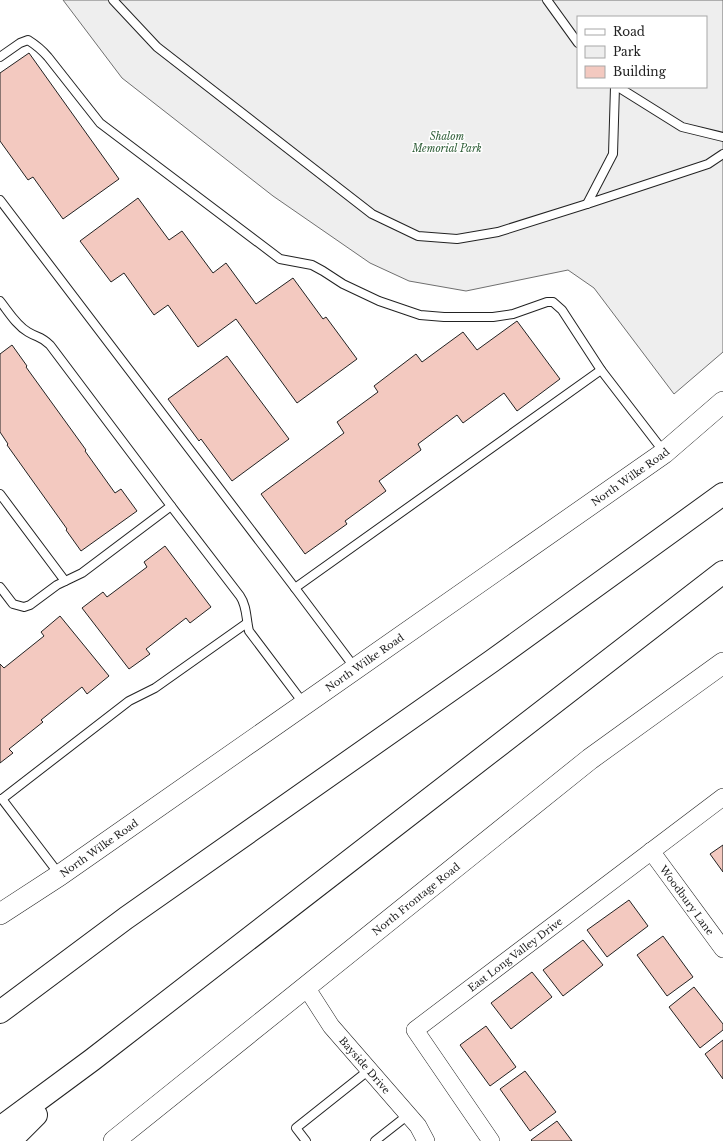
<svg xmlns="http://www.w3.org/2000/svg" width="723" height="1141" font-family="'Libre Baskerville',serif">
	<rect width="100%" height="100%" fill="#fff"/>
	<path fill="#eee" stroke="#6f6f6f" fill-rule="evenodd" d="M 63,0 L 723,0 L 723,352 L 674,394 L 594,288 L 568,270 L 466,291 L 409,281 L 370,263 L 273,196 L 122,78 ZM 578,17 L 706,17 L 706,87 L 578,87 Z"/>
	<g fill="#f3c9c0" stroke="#222">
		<polygon points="29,53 119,179 63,219 33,177 28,180 0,141 0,73"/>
		<polygon points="138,198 169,240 182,231 213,273 226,263 256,304 293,278 323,319 326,317 357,359 297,403 236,319 198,347 168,305 154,315 124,273 111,282 80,241"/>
		<polygon points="517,321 560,379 517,411 504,393 463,423 457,415 418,444 421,450 379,481 386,491 345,521 347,524 305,554 261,494 344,433 337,422 378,392 374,386 416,354 422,362 463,332 477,350"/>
		<polygon points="12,345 27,366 26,367 86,450 85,451 115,493 121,489 137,511 81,551 66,530 67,529 7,445 8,444 0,432 0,354"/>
		<polygon points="227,356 289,439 232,481 201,439 199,441 168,399"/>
		<polygon points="165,546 211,607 190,623 186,618 146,649 150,654 129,669 82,608 103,592 107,597 147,567 144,562"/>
		<polygon points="60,616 109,676 87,694 82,687 41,720 43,722 9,749 13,753 0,763 0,664 4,668 44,636 41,632"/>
		<polygon points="723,845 723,872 710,854"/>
		<polygon points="629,900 648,926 607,957 587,930"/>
		<polygon points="663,936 693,977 667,996 637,955"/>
		<polygon points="583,940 603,965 563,996 543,970"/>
		<polygon points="532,972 552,997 511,1029 491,1003"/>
		<polygon points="694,987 723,1024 723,1030 700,1048 669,1007"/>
		<polygon points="486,1026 516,1067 490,1086 460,1045"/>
		<polygon points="723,1040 723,1079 705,1054"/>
		<polygon points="525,1071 556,1112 530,1131 500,1089"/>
		<polygon points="557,1121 572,1141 532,1141 531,1140"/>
	</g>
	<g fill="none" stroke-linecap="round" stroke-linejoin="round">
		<g stroke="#222" stroke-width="10">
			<g id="service">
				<polyline points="113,0 157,47 372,214 418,236 457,239 498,232 587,204"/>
				<polyline points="547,0 578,43"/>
				<path d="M 0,57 L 20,43 L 28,40 C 36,45 42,50 48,57 L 100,123 L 280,259 L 312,265 L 323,271 L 343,284 L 379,301 L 420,315 L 444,317 L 493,317 L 513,314 L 547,302 L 553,302 L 562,310 L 601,370 L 664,452"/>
				<polyline points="615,87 613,154 587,204 708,164 723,154"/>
				<polyline points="618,87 682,127 723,137"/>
				<polyline points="0,200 295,588 355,668"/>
				<path d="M 0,301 C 8,311 16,325 28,332 C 38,338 41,336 50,345 L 171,506 L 240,596 C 247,606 246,619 249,631 L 304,704"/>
				<polyline points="0,494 65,581"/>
				<polyline points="0,587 13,604 24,607 30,605 57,585 82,573 171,506"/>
				<polyline points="295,588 601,370"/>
				<polyline points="0,799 2,799 59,874"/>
				<polyline points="2,799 129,701 155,688 247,623"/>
				<polyline points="306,1141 296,1128 369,1070"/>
				<polyline points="375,1141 408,1115"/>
			</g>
		</g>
		<g stroke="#222" stroke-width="18">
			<g id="minor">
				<path id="s1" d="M 651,851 L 723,949"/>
				<path id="s2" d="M 306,987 L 331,1026 L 418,1126 L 426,1141"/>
				<path id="s3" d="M 491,1141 L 415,1030 L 723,797"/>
			</g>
		</g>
		<g stroke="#222" stroke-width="22">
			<g id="tertiary">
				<path id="s4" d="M 0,914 L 60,875 L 664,453 L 723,402"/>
				<path id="s5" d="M 114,1141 L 590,759 L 723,663"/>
			</g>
		</g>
		<g stroke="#222" stroke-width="24">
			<g id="motorway">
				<polyline points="0,1012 126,918 492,661 723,494"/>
				<polyline points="0,1128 92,1060 723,572"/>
				<polyline points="10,1141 36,1115"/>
			</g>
		</g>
		<use href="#service" stroke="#fff" stroke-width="8"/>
		<use href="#minor" stroke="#fff" stroke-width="17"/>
		<use href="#tertiary" stroke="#fff" stroke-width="21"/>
		<use href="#motorway" stroke="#fff" stroke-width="22"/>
	</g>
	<g text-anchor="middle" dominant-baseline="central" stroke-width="3" stroke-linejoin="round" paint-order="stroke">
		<g font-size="10" font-style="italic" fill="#2f5e38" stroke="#fff">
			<text x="447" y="136">Shalom<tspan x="447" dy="12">Memorial Park</tspan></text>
		</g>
		<g font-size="10" fill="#222" stroke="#fff">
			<text stroke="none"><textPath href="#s4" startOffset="767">North Wilke Road</textPath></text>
			<text stroke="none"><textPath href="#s4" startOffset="443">North Wilke Road</textPath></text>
			<text stroke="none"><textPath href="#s4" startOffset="119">North Wilke Road</textPath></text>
			<text stroke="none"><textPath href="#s5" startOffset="387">North Frontage Road</textPath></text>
			<text stroke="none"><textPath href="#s1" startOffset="61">Woodbury Lane</textPath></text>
			<text stroke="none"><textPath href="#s3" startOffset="260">East Long Valley Drive</textPath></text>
			<text stroke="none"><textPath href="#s2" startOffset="98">Bayside Drive</textPath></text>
		</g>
	</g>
	<rect x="577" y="16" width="130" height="72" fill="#ffffff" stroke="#a7a7a7"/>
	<rect x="585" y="29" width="20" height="6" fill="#ffffff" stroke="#a7a7a7"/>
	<text x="613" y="36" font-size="12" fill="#222222">Road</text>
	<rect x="585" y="46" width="20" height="12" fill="#eeeeee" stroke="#a7a7a7"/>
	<text x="613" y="56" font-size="12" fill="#222222">Park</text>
	<rect x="585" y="66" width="20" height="12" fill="#f3c9c0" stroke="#a7a7a7"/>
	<text x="613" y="76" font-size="12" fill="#222222">Building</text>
</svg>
